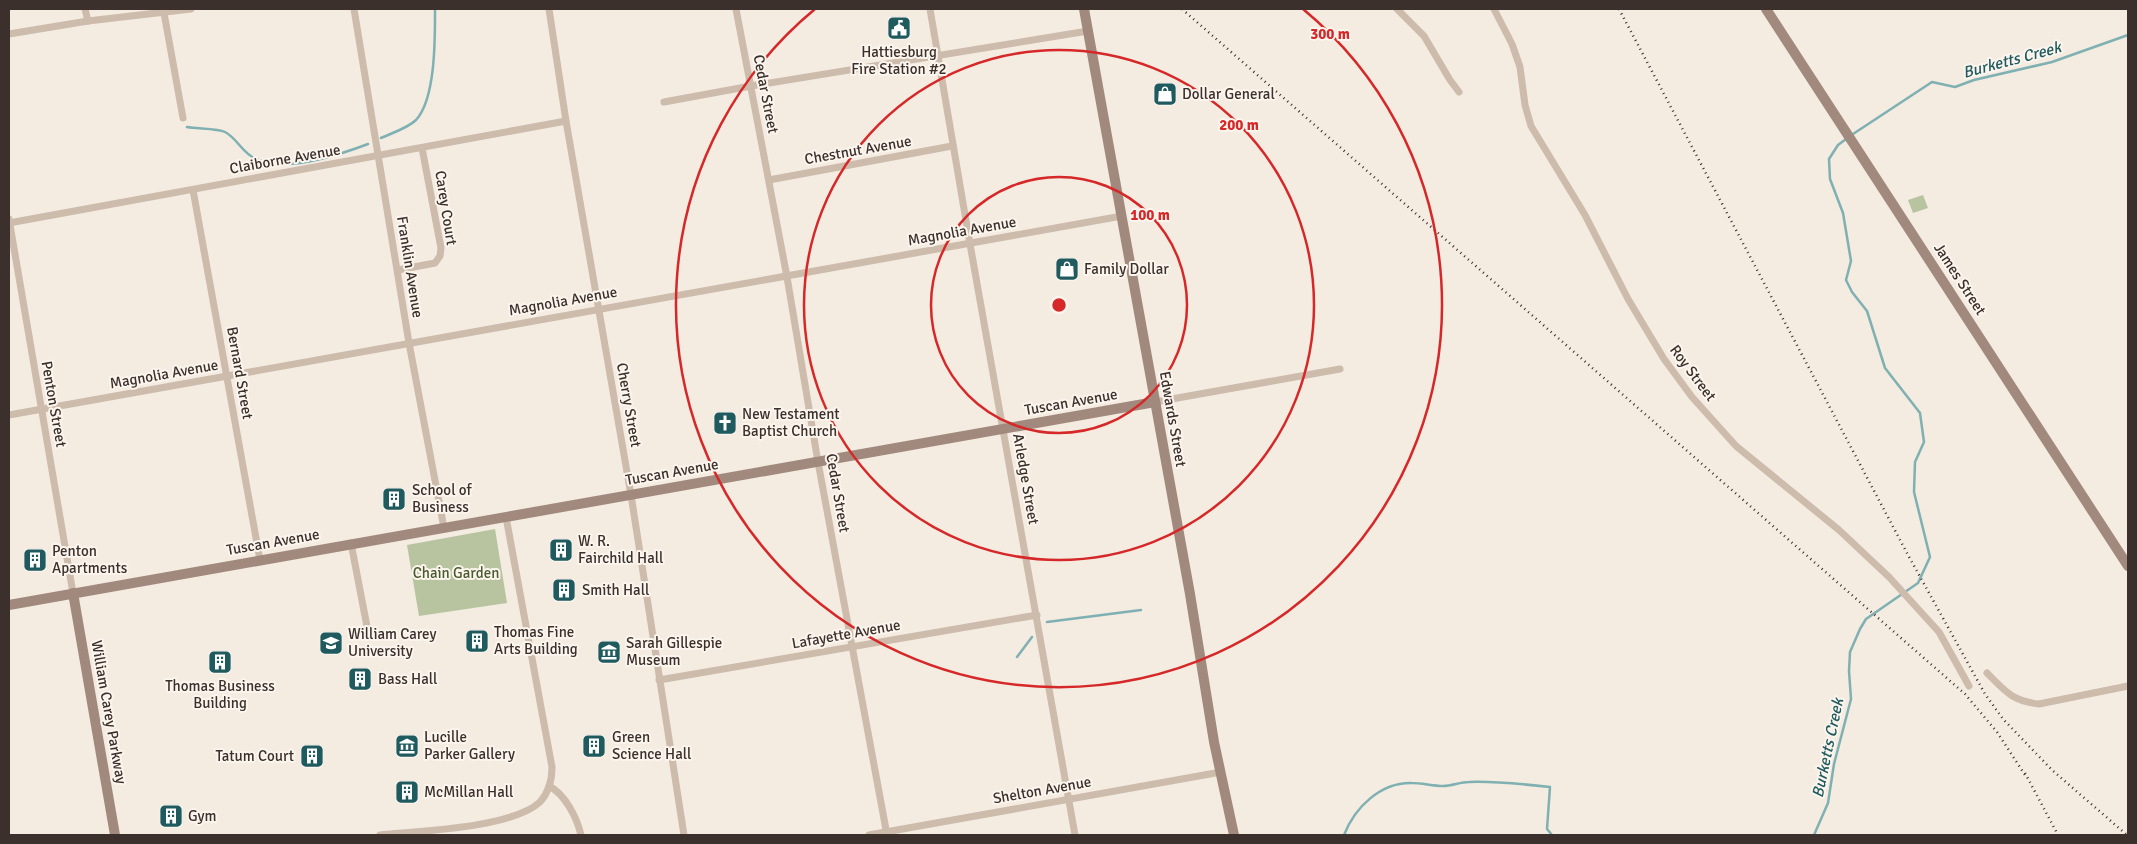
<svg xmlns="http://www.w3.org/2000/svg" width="2137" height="844" font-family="Signika,sans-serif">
	<rect width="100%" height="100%" fill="#f4ebe1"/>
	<g fill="#b8c4a0">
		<polygon points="1923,195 1928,208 1913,213 1908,200"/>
		<polygon points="495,529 507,603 419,616 407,545"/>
	</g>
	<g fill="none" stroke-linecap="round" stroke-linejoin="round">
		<g stroke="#7fb0b2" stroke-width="2.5">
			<path d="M 187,127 C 197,129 217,128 225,132 C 237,138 242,153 256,159 C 286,173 339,155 368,144"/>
			<polyline points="1850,136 1932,82 1955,87 1974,80 2052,62 2128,35"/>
			<path d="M 381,138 C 392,133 408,128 416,120 C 436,98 435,37 435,9"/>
			<polyline points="1047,622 1141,610"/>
			<polyline points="1017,657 1032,637"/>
			<path d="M 1344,835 C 1355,807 1381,782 1412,783 C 1422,783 1433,786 1443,786 C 1452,786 1460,782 1469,782 C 1496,781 1523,784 1550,787 L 1547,829 L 1552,835"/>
			<polyline points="1814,835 1828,803 1834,764 1851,699 1849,671 1850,652 1860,629 1866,619 1918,583 1930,557 1914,492 1915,462 1924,442 1920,413 1885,368 1867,311 1852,292 1846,280 1851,261 1843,213 1830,179 1829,159 1838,145 1846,139"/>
		</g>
		<g stroke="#cdbbac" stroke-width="7">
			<polyline points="85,9 88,21"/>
			<polyline points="354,9 409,343 444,528"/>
			<polyline points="549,9 566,121 631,495 684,835"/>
			<polyline points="736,9 787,277 818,462 887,835"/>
			<polyline points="930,9 970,244 1075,835"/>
			<polyline points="1397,9 1424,36 1450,80 1459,92"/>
			<polyline points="1494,9 1512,44 1520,67 1525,105 1531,126 1585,215 1628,299 1664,359 1692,397 1736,446 1839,530 1889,577 1939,632 1969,686"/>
			<polyline points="164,13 183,118"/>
			<polyline points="9,34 88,21 191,9"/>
			<polyline points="664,102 751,86 1088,31"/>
			<polyline points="769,180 952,146"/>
			<polyline points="193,190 260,560"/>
			<polyline points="9,219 73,593"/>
			<polyline points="9,223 566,121"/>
			<polyline points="398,270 435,263 440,256 441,248 422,148"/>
			<polyline points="1155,402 1340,369"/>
			<polyline points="9,415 1122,216"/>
			<polyline points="351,543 369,637"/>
			<path d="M 1987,673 C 2005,691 2012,701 2039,704 L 2128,686"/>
			<polyline points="659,680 1037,615"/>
			<path d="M 549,786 C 565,794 577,818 581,835"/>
			<path d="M 380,835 C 419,831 512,828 540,802 C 549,792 552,780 552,767 L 506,517"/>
			<polyline points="869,835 1221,772"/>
		</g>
		<g stroke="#a18a7d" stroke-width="10">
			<polyline points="1084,9 1190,594 1214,742 1234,835"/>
			<polyline points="1766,9 2128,566"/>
			<polyline points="73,593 115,835"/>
			<polyline points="9,605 1155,402"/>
		</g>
		<g stroke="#3b302b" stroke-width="2.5" stroke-dasharray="1 4" stroke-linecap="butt">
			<polyline points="1182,9 1965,694 1997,732 2027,778"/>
			<polyline points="1619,9 1908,555 1985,694 2003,719 2052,770 2127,835"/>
			<polyline points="2025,773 2058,835"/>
		</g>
	</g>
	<g fill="none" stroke="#d62828" stroke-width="2.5">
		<circle cx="1059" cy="305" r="128"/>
		<circle cx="1059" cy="305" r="255"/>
		<path d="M1303 9A383 383 0 1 1 815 9"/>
	</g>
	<defs>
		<g id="civic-square" transform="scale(1.25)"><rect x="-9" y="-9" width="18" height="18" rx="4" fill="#1f5a5e" stroke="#fbf5ee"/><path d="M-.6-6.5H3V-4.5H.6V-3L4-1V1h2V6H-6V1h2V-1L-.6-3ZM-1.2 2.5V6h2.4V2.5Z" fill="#fff"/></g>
		<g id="shop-square" transform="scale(1.25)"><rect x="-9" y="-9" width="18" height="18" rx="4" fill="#1f5a5e" stroke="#fbf5ee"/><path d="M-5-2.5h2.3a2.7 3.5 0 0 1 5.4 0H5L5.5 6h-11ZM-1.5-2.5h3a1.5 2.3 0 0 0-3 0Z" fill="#fff"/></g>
		<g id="church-square" transform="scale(1.25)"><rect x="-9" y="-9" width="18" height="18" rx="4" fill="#1f5a5e" stroke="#fbf5ee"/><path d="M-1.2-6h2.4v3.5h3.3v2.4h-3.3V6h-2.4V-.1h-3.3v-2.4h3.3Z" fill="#fff"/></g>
		<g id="building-square" transform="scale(1.25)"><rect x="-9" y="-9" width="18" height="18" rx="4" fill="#1f5a5e" stroke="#fbf5ee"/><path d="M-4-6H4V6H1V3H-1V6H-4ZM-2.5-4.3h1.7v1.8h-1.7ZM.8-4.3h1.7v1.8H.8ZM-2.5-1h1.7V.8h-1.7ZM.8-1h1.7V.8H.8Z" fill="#fff"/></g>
		<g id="university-square" transform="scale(1.25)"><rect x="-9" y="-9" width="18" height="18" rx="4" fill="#1f5a5e" stroke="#fbf5ee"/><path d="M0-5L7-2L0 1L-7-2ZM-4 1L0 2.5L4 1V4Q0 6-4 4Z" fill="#fff"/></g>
		<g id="museum-square" transform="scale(1.25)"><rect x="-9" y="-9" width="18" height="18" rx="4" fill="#1f5a5e" stroke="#fbf5ee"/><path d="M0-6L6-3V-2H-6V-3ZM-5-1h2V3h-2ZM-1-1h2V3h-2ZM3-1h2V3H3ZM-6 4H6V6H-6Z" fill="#fff"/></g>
	</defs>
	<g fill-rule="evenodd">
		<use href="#civic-square" x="899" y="28"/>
		<use href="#shop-square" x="1165" y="94"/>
		<use href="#shop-square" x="1067" y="269"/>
		<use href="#church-square" x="725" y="423"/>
		<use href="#building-square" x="394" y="499"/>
		<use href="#building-square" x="561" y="550"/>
		<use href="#building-square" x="35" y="560"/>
		<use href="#building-square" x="564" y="590"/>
		<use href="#building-square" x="477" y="641"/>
		<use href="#university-square" x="331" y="643"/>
		<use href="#museum-square" x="609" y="652"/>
		<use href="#building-square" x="220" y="662"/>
		<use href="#building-square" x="360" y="679"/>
		<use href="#museum-square" x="407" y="746"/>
		<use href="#building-square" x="594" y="746"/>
		<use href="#building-square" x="312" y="756"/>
		<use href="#building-square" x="407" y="792"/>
		<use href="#building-square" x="171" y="816"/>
	</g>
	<g text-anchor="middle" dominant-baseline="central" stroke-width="4" stroke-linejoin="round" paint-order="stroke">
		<g font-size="15" fill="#3b302b" stroke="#fbf5ee" text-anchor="start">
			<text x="899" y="52" text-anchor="middle">Hattiesburg<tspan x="899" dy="17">Fire Station #2</tspan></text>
			<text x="1182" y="94">Dollar General</text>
			<text x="1084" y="269">Family Dollar</text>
			<text x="742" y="414">New Testament<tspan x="742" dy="17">Baptist Church</tspan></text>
			<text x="412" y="490">School of<tspan x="412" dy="17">Business</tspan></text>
			<text x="578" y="541">W. R.<tspan x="578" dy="17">Fairchild Hall</tspan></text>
			<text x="52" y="551">Penton<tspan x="52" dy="17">Apartments</tspan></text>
			<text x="582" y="590">Smith Hall</text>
			<text x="494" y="632">Thomas Fine<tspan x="494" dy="17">Arts Building</tspan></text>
			<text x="348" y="634">William Carey<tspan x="348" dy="17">University</tspan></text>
			<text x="626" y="643">Sarah Gillespie<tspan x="626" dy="17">Museum</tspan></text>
			<text x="378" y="679">Bass Hall</text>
			<text x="220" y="686" text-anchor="middle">Thomas Business<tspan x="220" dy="17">Building</tspan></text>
			<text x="424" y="737">Lucille<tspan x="424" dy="17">Parker Gallery</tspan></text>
			<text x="612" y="737">Green<tspan x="612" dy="17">Science Hall</tspan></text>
			<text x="294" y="756" text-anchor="end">Tatum Court</text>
			<text x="424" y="792">McMillan Hall</text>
			<text x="188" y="816">Gym</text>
		</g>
		<g font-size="15" fill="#3b302b" stroke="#fbf5ee">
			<text transform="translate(766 94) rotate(79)">Cedar Street</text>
			<text transform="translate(858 150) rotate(-10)">Chestnut Avenue</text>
			<text transform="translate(285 159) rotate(-10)">Claiborne Avenue</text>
			<text transform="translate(446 208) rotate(81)">Carey Court</text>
			<text transform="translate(962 231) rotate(-10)">Magnolia Avenue</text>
			<text transform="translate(410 267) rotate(81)">Franklin Avenue</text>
			<text transform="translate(1960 279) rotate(57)">James Street</text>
			<text transform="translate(563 301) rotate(-10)">Magnolia Avenue</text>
			<text transform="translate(240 373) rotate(80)">Bernard Street</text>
			<text transform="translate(1693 373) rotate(53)">Roy Street</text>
			<text transform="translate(164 374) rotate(-10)">Magnolia Avenue</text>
			<text transform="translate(1071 402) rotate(-10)">Tuscan Avenue</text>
			<text transform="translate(54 404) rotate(80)">Penton Street</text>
			<text transform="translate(629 405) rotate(80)">Cherry Street</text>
			<text transform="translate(1173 419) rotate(80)">Edwards Street</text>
			<text transform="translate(672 472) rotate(-10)">Tuscan Avenue</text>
			<text transform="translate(1026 479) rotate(80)">Arledge Street</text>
			<text transform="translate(838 493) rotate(80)">Cedar Street</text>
			<text transform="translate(273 542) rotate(-10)">Tuscan Avenue</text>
			<text transform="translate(846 634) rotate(-10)">Lafayette Avenue</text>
			<text transform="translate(109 712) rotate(80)">William Carey Parkway</text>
			<text transform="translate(1042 790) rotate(-10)">Shelton Avenue</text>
		</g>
		<g font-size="15" fill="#4a5a2e" stroke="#fbf5ee">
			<text x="456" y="573">Chain Garden</text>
		</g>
		<g font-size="16" font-style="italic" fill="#1f5a5e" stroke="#fbf5ee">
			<text transform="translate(2012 60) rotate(-15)">Burketts Creek</text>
			<text transform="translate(1828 748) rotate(-78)">Burketts Creek</text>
		</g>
	</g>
	<circle cx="1059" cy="305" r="8" fill="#d62828" stroke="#fbf5ee" stroke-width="2.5"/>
	<g font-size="15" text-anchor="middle" font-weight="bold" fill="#d62828" stroke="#fbf5ee" stroke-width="4" stroke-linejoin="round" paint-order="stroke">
		<text x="1330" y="39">300 m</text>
		<text x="1239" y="130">200 m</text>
		<text x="1150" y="220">100 m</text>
	</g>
	<rect width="2137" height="844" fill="none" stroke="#3b302b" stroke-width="20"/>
</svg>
